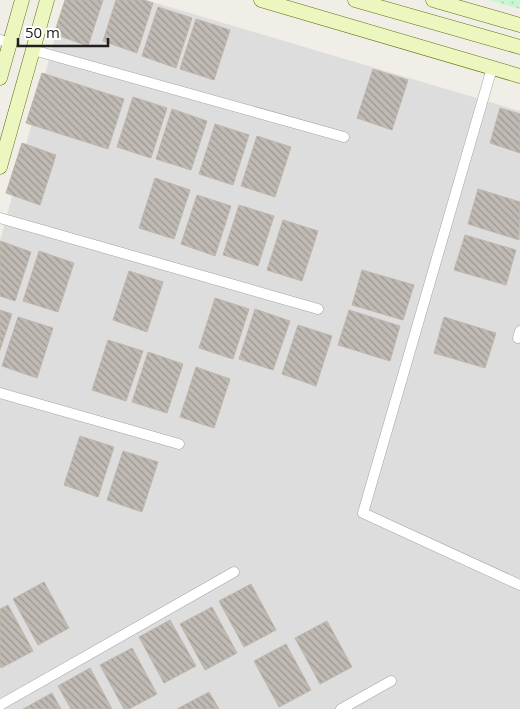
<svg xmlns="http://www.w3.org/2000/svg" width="520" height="709" font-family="'Open Sans',sans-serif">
	<defs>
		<pattern id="park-dots" width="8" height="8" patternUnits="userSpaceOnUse" patternTransform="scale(1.25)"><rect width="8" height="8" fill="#c7f6d0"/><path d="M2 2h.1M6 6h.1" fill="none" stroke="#abd3b2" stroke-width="1.8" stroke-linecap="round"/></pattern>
		<pattern id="building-back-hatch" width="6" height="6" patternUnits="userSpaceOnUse" patternTransform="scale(1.25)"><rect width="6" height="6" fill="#c0bab4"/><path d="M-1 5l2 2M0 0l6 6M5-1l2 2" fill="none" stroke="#9c9792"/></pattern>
	</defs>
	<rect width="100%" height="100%" fill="#f0eee7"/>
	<polygon fill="#dedddd" points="65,0 146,0 520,111 520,709 0,709 0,241"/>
	<polygon fill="url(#park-dots)" points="489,0 520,0 520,9"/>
	<g fill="url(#building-back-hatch)" stroke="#c1b6aa">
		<polygon points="65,0 103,0 88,46 54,34"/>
		<polygon points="116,0 144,0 153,3 137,53 103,41"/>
		<polygon points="158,7 192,18 176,68 142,56"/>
		<polygon points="196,19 230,30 214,80 180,69"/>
		<polygon points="373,69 408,80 392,130 357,118"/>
		<polygon points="42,73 124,99 108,149 26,123"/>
		<polygon points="133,97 167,108 151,158 117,147"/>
		<polygon points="500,108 520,114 520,153 490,143"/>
		<polygon points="172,109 207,121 191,170 156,159"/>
		<polygon points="215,124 249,135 233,185 199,174"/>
		<polygon points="257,136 291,147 275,197 241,186"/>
		<polygon points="22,143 56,155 40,205 6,193"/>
		<polygon points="155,178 190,190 174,239 139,228"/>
		<polygon points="478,189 520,202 519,240 468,224"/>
		<polygon points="197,195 231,206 215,256 181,244"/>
		<polygon points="239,205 274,216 258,266 223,255"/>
		<polygon points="283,220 318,231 302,281 267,270"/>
		<polygon points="465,235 516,250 506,285 454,270"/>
		<polygon points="0,241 31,252 15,301 0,296"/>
		<polygon points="39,251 74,263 58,312 23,301"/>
		<polygon points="362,270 414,285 403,320 352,305"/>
		<polygon points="129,271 163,282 147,332 113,320"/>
		<polygon points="215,298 249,309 233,359 199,348"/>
		<polygon points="255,309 290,321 273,370 239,359"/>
		<polygon points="0,310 12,314 0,350"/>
		<polygon points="349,310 400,326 390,361 338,345"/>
		<polygon points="18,317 53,328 37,378 2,366"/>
		<polygon points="444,317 496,333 485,368 434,353"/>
		<polygon points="298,325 332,336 316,386 282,374"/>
		<polygon points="108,340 143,351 126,401 92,390"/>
		<polygon points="148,352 183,364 167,413 132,402"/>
		<polygon points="196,367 230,379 214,428 180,417"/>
		<polygon points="80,436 114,447 98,497 64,485"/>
		<polygon points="123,451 158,462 142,512 107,500"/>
		<polygon points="44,582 69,628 38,645 13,599"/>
		<polygon points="251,584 276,630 244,647 219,601"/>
		<polygon points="8,605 33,651 1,668 0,665 0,609"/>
		<polygon points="212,607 237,653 205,670 180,624"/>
		<polygon points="170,620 196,666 164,683 139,637"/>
		<polygon points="327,621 352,667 320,684 295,638"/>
		<polygon points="286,644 311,690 279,707 254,661"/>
		<polygon points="132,648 157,694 129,709 124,709 100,665"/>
		<polygon points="90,668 112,709 71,709 58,686"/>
		<polygon points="209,692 219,709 177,709"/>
		<polygon points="52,693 61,709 23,709"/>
	</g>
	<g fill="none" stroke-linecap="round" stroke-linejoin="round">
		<g stroke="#a4a4a4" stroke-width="11">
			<g id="street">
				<polyline points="0,40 10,43"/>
				<polyline points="33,50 344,137"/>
				<polyline points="492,68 363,513 520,585"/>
				<polyline points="0,218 318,309"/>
				<polyline points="518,338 520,331"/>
				<polyline points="0,393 179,444"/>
				<polyline points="0,705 234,572"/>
				<polyline points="341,709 391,681"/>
			</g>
		</g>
		<g stroke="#5d720c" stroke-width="15">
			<g id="secondary">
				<polyline points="261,0 520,76"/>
				<polyline points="355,0 520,47"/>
				<polyline points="433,0 520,25"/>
				<polyline points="0,78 22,0"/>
				<polyline points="0,167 47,0"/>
			</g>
		</g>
		<use href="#street" stroke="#fff" stroke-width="10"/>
		<use href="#secondary" stroke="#eef6bf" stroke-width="14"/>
	</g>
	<path d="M18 38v8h90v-8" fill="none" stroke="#202020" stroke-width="2.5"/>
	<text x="25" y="38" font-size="15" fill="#202020" stroke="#ffffff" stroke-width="4" paint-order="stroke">50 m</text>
</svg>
